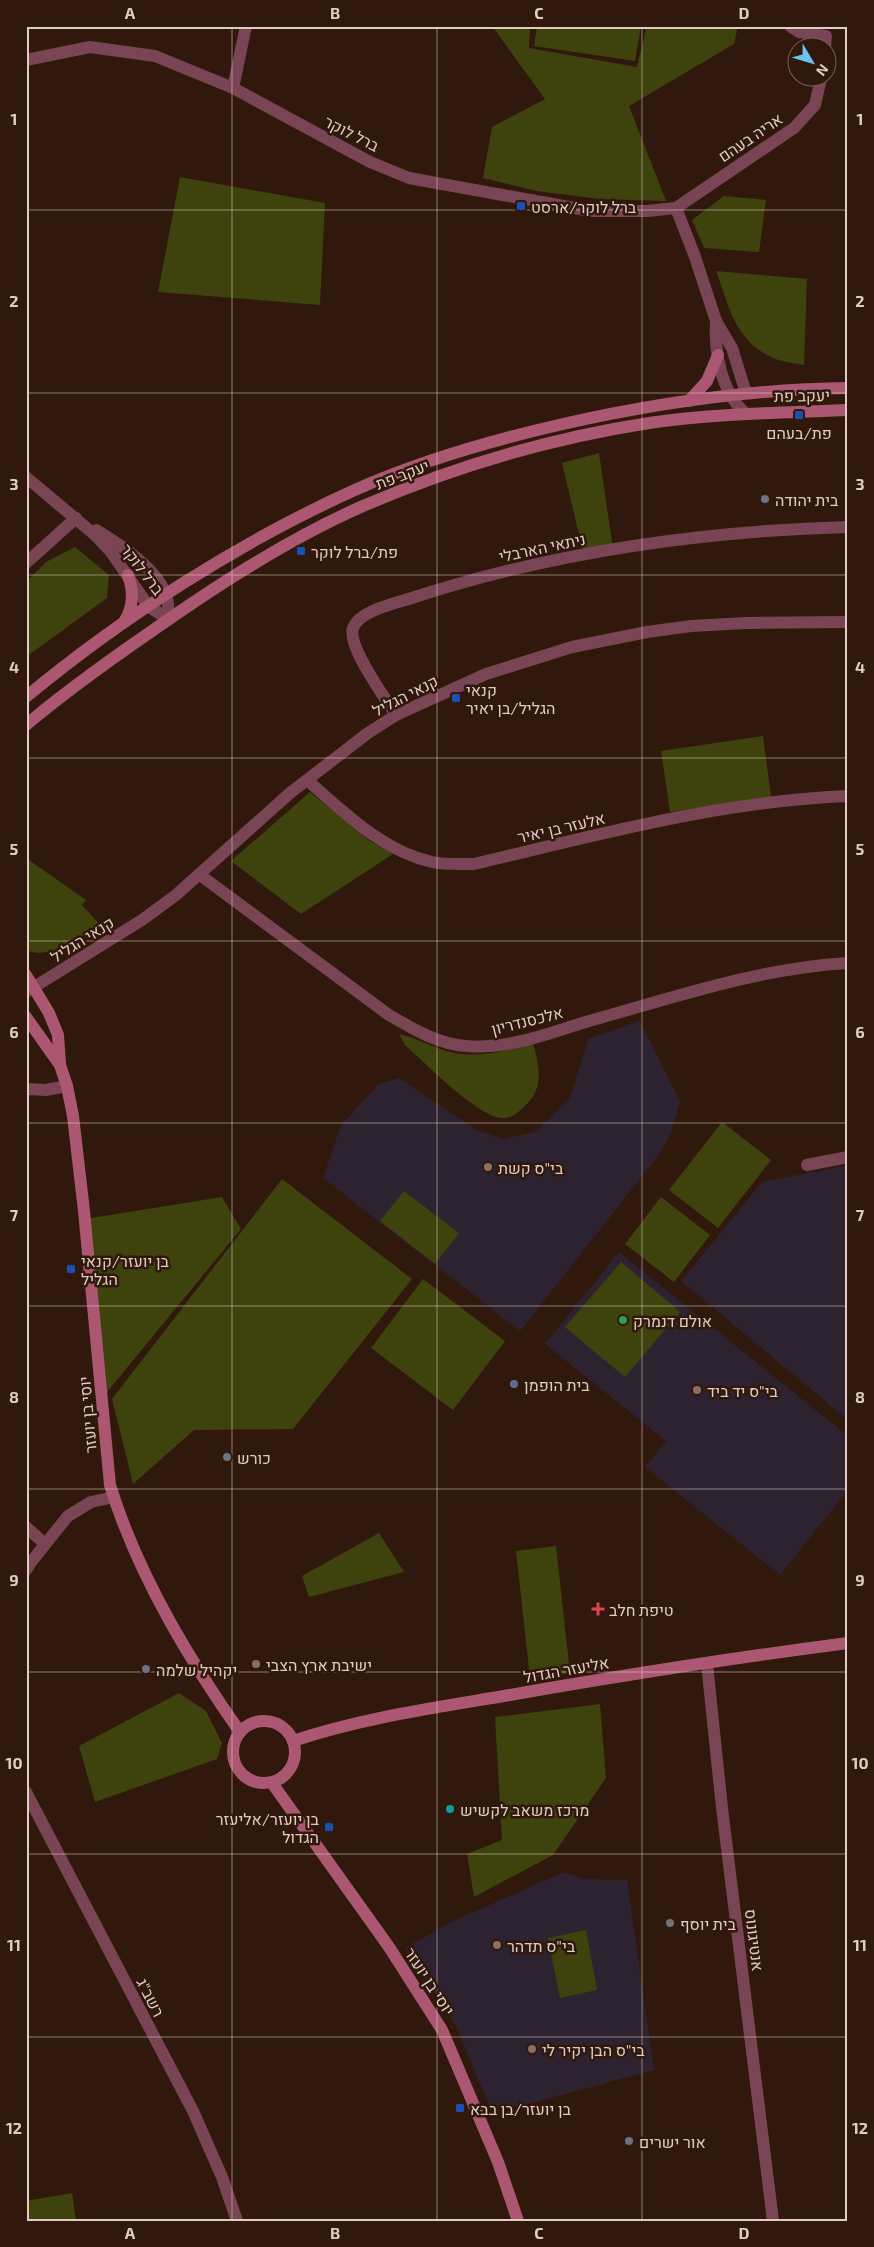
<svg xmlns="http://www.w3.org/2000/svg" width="874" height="2247" font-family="'Exo 2',Heebo,sans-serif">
	<rect width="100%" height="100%" fill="#31180c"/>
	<g fill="#2d2230">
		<polygon points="640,1021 680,1102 670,1135 658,1156 520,1331 323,1178 341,1125 379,1084 399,1078 478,1131 504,1139 535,1132 570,1099 588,1039"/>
		<polygon points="848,1165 848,1420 681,1281 762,1182"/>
		<polygon points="619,1252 848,1436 848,1490 780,1575 645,1467 666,1441 545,1344"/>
		<polygon points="564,1872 584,1879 627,1880 654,2070 514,2108 491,2110 455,2024 405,1948 451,1922"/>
	</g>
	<g fill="#3e420d">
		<polygon points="492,26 530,26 529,48 637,67 647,26 738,26 734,44 629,106 666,201 599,199 537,191 483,178 492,127 545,99"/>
		<polygon points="537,26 641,26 635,61 534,46"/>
		<polygon points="180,177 325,203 320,305 158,292"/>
		<polygon points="724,196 766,200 759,252 704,248 692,220"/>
		<path d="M 716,271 L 807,279 L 804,365 C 794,363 782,362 773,358 C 734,340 730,308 716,271 Z"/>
		<polygon points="599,453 613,549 583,551 562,463"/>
		<polygon points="75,547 109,575 107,598 26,657 26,582 46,562"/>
		<polygon points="763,736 771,797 670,812 661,751"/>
		<polygon points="310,792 367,839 393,854 301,914 231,861"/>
		<path d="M 26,858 L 86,900 L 82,905 L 100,925 C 79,937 51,961 26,950 Z"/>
		<path d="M 399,1034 C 418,1038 433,1048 450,1052 C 481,1059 504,1050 533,1043 C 539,1066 545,1088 525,1106 C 519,1112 511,1119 502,1118 C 478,1117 425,1063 405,1045 Z"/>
		<polygon points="722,1122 771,1160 718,1228 669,1190"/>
		<polygon points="282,1179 412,1279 293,1429 194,1430 133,1484 112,1399"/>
		<polygon points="404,1191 459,1233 435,1264 380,1221"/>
		<polygon points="222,1197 241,1229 107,1392 85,1219"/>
		<polygon points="661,1197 710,1235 674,1282 625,1244"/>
		<polygon points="621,1262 680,1312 625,1377 565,1327"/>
		<polygon points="423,1279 505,1341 453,1410 371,1348"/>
		<polygon points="379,1533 404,1572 309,1597 302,1576"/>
		<polygon points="556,1546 570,1673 530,1678 516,1551"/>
		<polygon points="179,1693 206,1711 222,1743 217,1759 95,1802 79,1746"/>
		<polygon points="600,1704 606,1778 553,1855 474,1897 467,1854 502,1840 495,1717"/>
		<polygon points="586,1930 597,1990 560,1998 548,1938"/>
		<polygon points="72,2193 76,2221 26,2221 26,2201"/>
	</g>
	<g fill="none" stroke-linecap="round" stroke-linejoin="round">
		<g stroke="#794454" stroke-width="12">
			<polyline points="790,26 799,32 826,36 825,48"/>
			<polyline points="26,60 90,47 155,56 233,88 370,162 409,178 591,211 647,211 676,208 794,128 815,105 821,78"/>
			<polyline points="233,88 246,26"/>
			<polyline points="676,208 695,257 716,321 732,348 746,393"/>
			<path d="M 716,321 C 714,351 721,391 744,412"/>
			<polyline points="26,477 95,535 111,552 149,607 169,619"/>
			<path d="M 96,530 C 119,544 157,568 166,595 C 169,602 168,611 169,619"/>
			<polyline points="26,563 76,518"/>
			<path d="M 396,715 C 385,698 347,646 353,628 C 360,610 397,603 415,597 C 554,552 702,531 848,527"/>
			<path d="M 307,780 C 344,812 382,851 432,862 C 445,865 460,864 474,864 C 597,835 721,801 848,796"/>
			<path d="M 200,875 L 389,1015 C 413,1029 438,1044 466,1046 C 511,1050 553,1031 596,1019 C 678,996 761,968 848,963"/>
			<polyline points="26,992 142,920 176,895 290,793 368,733 396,715 486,674 572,647 647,632 691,626 746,623 848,622"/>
			<polyline points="26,1089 46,1090 67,1086"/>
			<polyline points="807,1165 848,1157"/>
			<polyline points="26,1527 45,1544"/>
			<polyline points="26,1570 31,1562 68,1516 91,1502 114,1497"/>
			<polyline points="707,1664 722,1808 773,2221"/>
			<polyline points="26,1792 193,2111 222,2177 237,2221"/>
		</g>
		<g stroke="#ab5771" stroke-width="12">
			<polyline points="689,401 707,381 718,355"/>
			<path d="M 124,622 C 134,607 134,592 128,575"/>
			<path d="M 26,697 C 122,617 243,540 357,489 C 423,460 493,440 563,424 C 656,403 752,389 848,388"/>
			<path d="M 26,725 C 65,692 107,662 149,633 C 216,586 288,539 363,506 C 453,467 552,438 649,423 C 715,413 781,413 848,410"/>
			<polyline points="26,975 49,1013 58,1035 60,1064"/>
			<path d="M 26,1017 L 60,1065 L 67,1086 L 73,1116 L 84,1211 L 110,1485 C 137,1573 187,1657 240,1732"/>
			<circle cx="264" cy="1752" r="31"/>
			<path d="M 293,1741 C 361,1718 433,1708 504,1696 C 618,1676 732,1658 848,1643"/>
			<polyline points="272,1783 389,1947 442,2030 498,2162 518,2221"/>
		</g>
	</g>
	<path fill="none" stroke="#dfcdc5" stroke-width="1" stroke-opacity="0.55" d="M 232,26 L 232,2221M 437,26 L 437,2221M 642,26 L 642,2221M 26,210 L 848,210M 26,393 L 848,393M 26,575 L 848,575M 26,758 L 848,758M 26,941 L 848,941M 26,1123 L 848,1123M 26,1306 L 848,1306M 26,1489 L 848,1489M 26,1672 L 848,1672M 26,1854 L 848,1854M 26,2037 L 848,2037"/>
	<g fill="#1a4fb4" stroke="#31180c" stroke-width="2">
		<rect x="516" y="201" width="10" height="10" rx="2.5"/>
		<rect x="794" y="410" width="10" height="10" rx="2.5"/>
		<rect x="296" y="546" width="10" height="10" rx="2.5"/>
		<rect x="451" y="693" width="10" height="10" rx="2.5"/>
		<rect x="66" y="1264" width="10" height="10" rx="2.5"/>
		<rect x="324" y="1822" width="10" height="10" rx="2.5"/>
		<rect x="455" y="2103" width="10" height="10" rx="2.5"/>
	</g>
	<g fill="#6b7280" stroke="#31180c" stroke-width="2">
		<circle cx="765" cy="499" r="5"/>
		<circle cx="227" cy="1457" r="5"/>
		<circle cx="146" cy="1669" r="5"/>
		<circle cx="670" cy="1923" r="5"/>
		<circle cx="629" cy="2141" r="5"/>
	</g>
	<g fill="#8d6e63" stroke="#31180c" stroke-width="2">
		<circle cx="488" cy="1167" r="5"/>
		<circle cx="697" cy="1390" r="5"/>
		<circle cx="256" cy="1664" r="5"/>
		<circle cx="497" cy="1945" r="5"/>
		<circle cx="532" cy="2049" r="5"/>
	</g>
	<circle fill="#2e9e5b" stroke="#31180c" stroke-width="2" cx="623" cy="1320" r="5"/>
	<circle fill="#5c6f8a" stroke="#31180c" stroke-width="2" cx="514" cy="1384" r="5"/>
	<path fill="#e0444e" stroke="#31180c" stroke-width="2" d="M595.5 1601.5h5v5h5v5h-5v5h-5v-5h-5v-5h5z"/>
	<circle fill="#0f9aa8" stroke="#31180c" stroke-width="2" cx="450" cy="1809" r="5"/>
	<g text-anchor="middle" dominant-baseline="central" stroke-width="5" stroke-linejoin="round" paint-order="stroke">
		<g font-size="16" fill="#dfcdc5" stroke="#31180c">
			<text transform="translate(352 133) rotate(27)">ברל לוקר</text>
			<text transform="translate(750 137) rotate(-34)">אריה בעהם</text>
			<text transform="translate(802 395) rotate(-1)">יעקב פת</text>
			<text transform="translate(402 474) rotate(-21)">יעקב פת</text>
			<text transform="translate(542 547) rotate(-12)">ניתאי הארבלי</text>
			<text transform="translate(143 569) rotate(53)">ברל לוקר</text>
			<text transform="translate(405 695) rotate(-27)">קנאי הגליל</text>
			<text transform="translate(561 827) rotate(-13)">אלעזר בן יאיר</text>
			<text transform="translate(82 939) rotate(-32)">קנאי הגליל</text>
			<text transform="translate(527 1020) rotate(-14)">אלכסנדריון</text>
			<text transform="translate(87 1415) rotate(-95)">יוסי בן יועזר</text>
			<text transform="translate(566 1669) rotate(-10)">אליעזר הגדול</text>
			<text transform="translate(755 1940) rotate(83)">אנטיגונוס</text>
			<text transform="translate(430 1981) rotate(57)">יוסי בן יועזר</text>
			<text transform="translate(151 1997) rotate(63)">רשב"ג</text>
		</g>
		<g font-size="16" fill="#dfcdc5" stroke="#31180c" text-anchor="start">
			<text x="531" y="206">ברל לוקר/ארסט</text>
			<text x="799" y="432" text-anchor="middle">פת/בעהם</text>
			<text x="775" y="499">בית יהודה</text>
			<text x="311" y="551">פת/ברל לוקר</text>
			<text x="466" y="689">קנאי<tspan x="466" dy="18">הגליל/בן יאיר</tspan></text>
			<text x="498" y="1167">בי"ס קשת</text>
			<text x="81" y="1260">בן יועזר/קנאי<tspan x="81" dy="18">הגליל</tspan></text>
			<text x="633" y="1320">אולם דנמרק</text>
			<text x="524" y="1384">בית הופמן</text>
			<text x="707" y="1390">בי"ס יד ביד</text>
			<text x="237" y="1457">כורש</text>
			<text x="609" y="1609">טיפת חלב</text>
			<text x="266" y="1664">ישיבת ארץ הצבי</text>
			<text x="156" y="1669">יקהיל שלמה</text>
			<text x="460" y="1809">מרכז משאב לקשיש</text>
			<text x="319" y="1818" text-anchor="end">בן יועזר/אליעזר<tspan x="319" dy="18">הגדול</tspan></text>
			<text x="680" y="1923">בית יוסף</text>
			<text x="507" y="1945">בי"ס תדהר</text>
			<text x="542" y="2049">בי"ס הבן יקיר לי</text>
			<text x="470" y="2108">בן יועזר/בן בבא</text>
			<text x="639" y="2141">אור ישרים</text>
		</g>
	</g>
	<rect width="874" height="2247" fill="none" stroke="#31180c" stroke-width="55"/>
	<g transform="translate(812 62) rotate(128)"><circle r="24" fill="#31180c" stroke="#776056"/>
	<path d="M0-4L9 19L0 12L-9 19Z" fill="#6ac3f1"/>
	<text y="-8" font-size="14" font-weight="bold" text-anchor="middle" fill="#dfcdc5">N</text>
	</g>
	<rect x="28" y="28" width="818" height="2192" fill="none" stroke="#dfcdc5" stroke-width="2"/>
	<g font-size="16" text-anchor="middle" font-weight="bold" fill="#dfcdc5">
		<text x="130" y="19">A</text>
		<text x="335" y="19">B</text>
		<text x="539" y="19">C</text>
		<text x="744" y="19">D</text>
		<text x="14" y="125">1</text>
		<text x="860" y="125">1</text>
		<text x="14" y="307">2</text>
		<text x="860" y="307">2</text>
		<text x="14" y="490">3</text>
		<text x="860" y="490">3</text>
		<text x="14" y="673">4</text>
		<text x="860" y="673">4</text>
		<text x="14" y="855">5</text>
		<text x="860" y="855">5</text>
		<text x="14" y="1038">6</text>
		<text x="860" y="1038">6</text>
		<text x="14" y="1221">7</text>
		<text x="860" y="1221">7</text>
		<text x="14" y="1403">8</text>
		<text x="860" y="1403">8</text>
		<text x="14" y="1586">9</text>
		<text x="860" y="1586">9</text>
		<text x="14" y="1769">10</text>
		<text x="860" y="1769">10</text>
		<text x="14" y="1951">11</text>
		<text x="860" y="1951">11</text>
		<text x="14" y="2134">12</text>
		<text x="860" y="2134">12</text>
		<text x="130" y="2239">A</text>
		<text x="335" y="2239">B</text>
		<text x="539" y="2239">C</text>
		<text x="744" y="2239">D</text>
	</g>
</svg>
